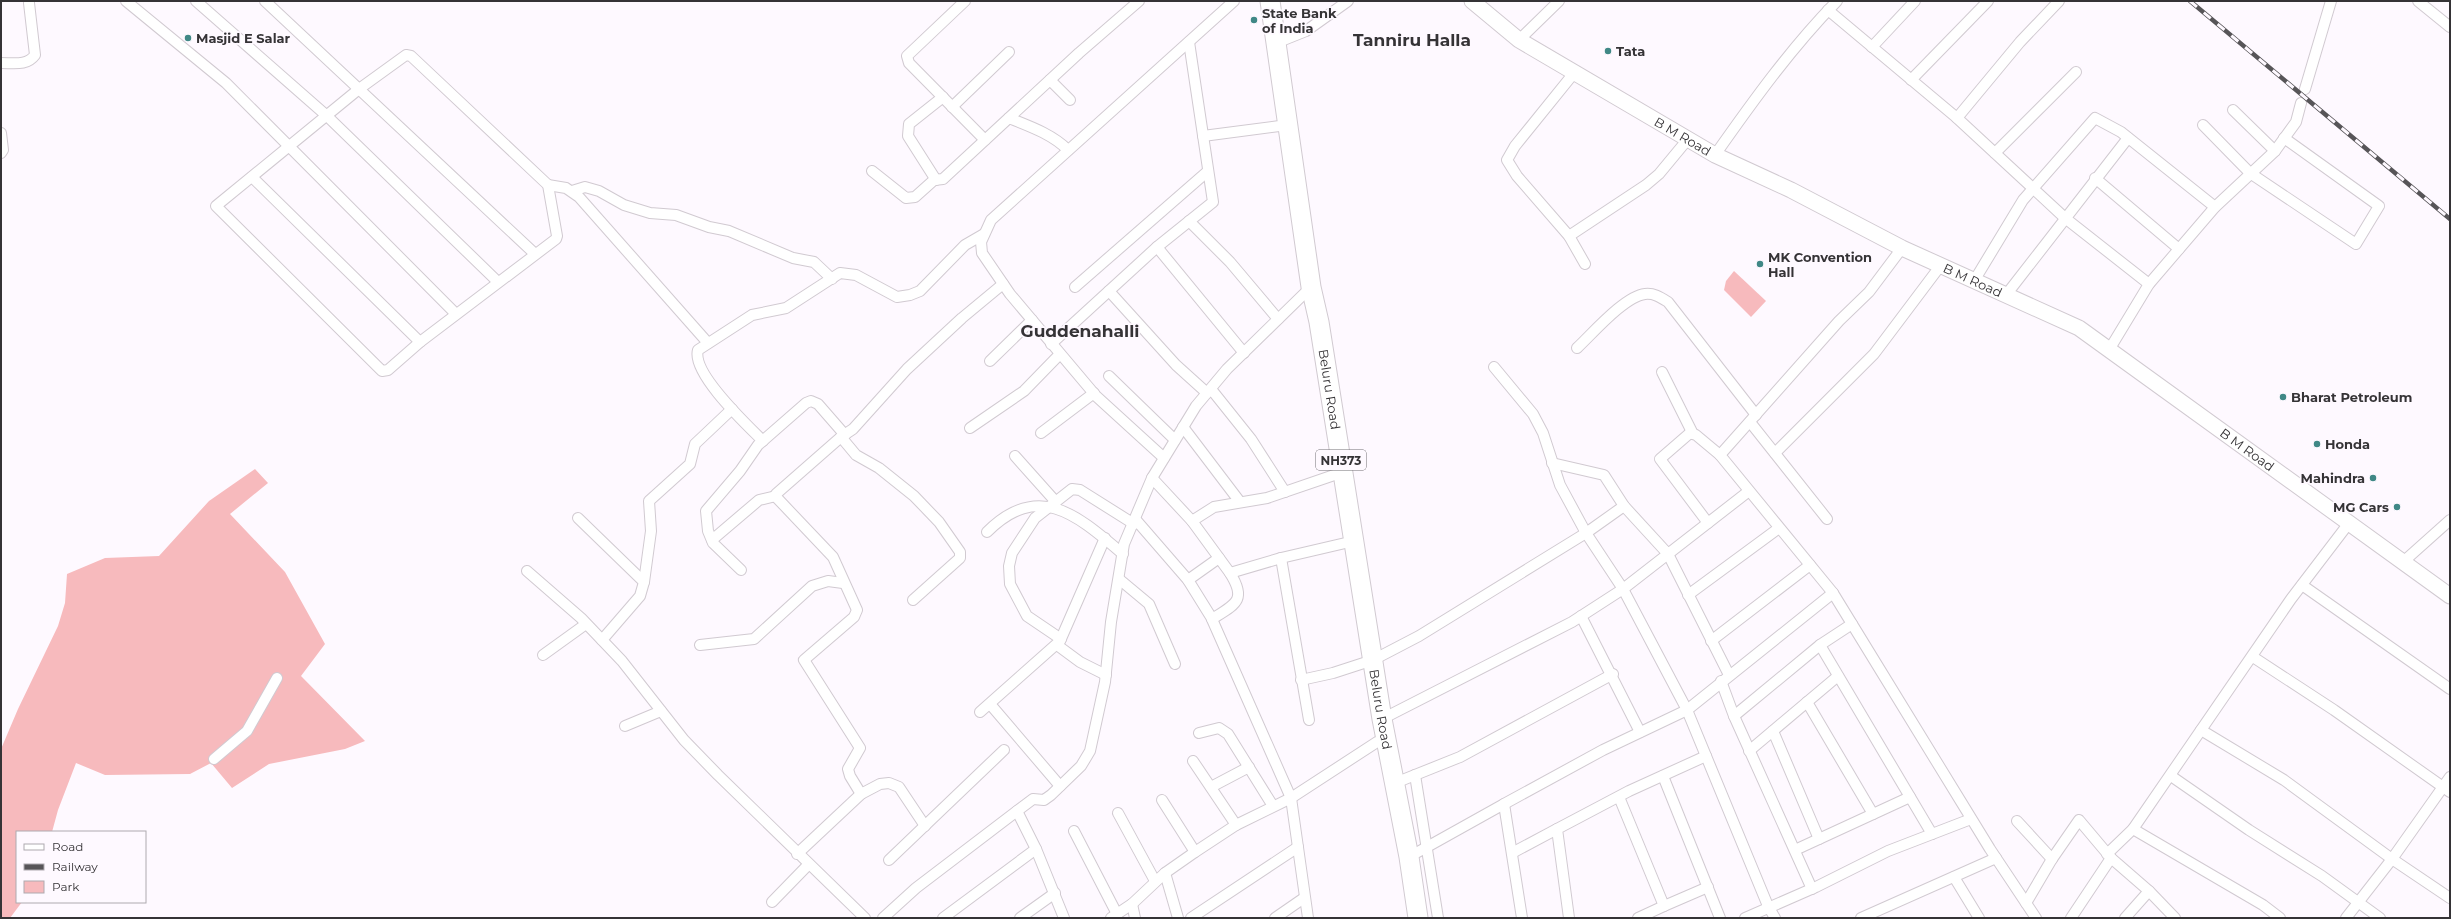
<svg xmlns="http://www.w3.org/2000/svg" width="2451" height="919" font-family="Montserrat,sans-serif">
	<rect width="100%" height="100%" fill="#fef9ff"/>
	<g fill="#f7babd">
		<polygon points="1734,271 1766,301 1751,317 1724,290 1726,281"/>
		<polygon points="255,469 268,483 230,514 285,572 325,644 301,676 365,741 345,749 269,764 232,788 211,763 190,774 105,775 76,763 58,810 52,832 17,832 17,902 22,902 10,918 1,918 1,749 18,709 58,626 65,603 67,574 105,558 159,556 209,501"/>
	</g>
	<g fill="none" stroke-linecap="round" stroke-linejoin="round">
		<g stroke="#d1cad1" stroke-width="12">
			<g id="street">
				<polyline points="126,1 226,83 456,314"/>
				<polyline points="196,1 327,116 498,282"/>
				<polyline points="265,1 535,254"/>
				<polyline points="965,1 907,56 909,63 985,140"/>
				<polyline points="2418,1 2450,27"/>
				<polyline points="1828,10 1957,118 2020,42 2059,1"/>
				<polyline points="1519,40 1559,1"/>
				<polyline points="1276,43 1306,31 1348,1"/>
				<polyline points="1872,47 1915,1"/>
				<polygon points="406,55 411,56 548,185 557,236 556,239 420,342 388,370 382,371 216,206 359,89"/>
				<path d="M 1,63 C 14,63 27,66 35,55 L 29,3"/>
				<polyline points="1574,73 1515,146 1507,160 1517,176 1569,236 1585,264"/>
				<polyline points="1050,80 1070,100"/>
				<polyline points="1911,80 1988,1"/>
				<polyline points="2305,89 2331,1"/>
				<polyline points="952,107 1009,52"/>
				<polyline points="2233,110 2275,151"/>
				<path d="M 1009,118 C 1029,126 1052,134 1068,150"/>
				<polyline points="1957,118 2065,218 2149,284"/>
				<polyline points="2203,125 2250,173 2356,244 2379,206 2284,138"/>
				<polyline points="1,133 3,150 1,153"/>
				<polyline points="1203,136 1287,125"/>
				<polyline points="1995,153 2076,72"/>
				<path d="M 1715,155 C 1753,101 1791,48 1837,1"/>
				<polyline points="872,171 906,198 915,197 934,180 943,179 1079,53 1139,1"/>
				<polyline points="252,177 420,342"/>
				<polyline points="2095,178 2179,249"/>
				<polyline points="936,180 908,136 909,124 943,97"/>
				<polyline points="548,185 566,188 579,197 708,343"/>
				<polyline points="572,191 585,187 599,191 624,205 650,213 676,215 709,227 729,231 793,258 814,262 832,279"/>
				<polyline points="1189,221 1230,262 1278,319"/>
				<polyline points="1569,236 1646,185 1659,174 1688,139"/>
				<polyline points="1157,247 1244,353"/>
				<polyline points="1902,248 1869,292 1839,321 1720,455 1833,593 1990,849 2036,918"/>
				<polyline points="1974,281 2023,200 2095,118 2121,132 2215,207"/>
				<polyline points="1075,287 1208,171"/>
				<polyline points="1109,291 1176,365 1207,393"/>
				<polyline points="2006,295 2128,138"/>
				<polyline points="1051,344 1157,247 1213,202 1189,42"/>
				<path d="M 1577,348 C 1593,333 1625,296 1645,294 C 1654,293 1660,297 1668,302 L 1756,415"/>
				<polyline points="2109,350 2149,284 2215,207 2275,151 2296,122 2301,103"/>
				<polyline points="990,361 1032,320"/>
				<polyline points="1494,367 1533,414 1543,433 1560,485 1586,533 1623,589 1668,554 1729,675"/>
				<polyline points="1662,372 1693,434"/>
				<polyline points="1109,376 1175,440"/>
				<polyline points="1211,389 1251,439 1285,492"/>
				<polyline points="1750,422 1827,519"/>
				<polyline points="1183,427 1240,502"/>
				<polyline points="970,428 1024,391 1060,354"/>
				<polyline points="1041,433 1094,393"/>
				<polyline points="841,437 856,455 879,468 914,496 939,522 960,552 960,558 913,600"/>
				<path d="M 763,441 C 747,425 691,373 698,350 L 752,315 L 786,308 L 840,273 L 856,275 L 897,297 L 910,295 L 920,291 L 965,245 L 984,234"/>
				<polyline points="1775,453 1874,354 1941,265"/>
				<polyline points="1015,456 1056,502"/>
				<polyline points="1164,458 1096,396 1010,294 982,253 981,242 991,220 1234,1"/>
				<polyline points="1552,463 1604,475 1624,506 1668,554 1749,491"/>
				<polyline points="1152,478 1192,521 1230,573 1281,558 1354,541"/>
				<polyline points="578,518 644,582 640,596 602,640"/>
				<polyline points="1136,520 1188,580 1211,617 1291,798 1308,918"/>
				<polyline points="1192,521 1214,507 1267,498 1343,472"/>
				<polyline points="1708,523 1660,459 1690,433 1696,435 1720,455"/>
				<path d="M 987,532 C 1039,480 1078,516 1123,554"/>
				<polyline points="712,540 759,500 776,496"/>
				<polyline points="1281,558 1309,720"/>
				<polyline points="2403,562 2450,520"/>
				<polyline points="741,570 713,543 708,531 706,511 740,471 758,445 806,403 811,401 818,404 845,435"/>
				<polyline points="527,571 581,618 622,661 684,740 718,775 865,918"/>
				<polyline points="1119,579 1149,604 1175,664"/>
				<polyline points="1188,580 1219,558"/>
				<polyline points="644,582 651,531 649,501 690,464 695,444 732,409"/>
				<polyline points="2302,585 2450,689"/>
				<polyline points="1688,595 1779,528"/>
				<polyline points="1581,616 1640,732"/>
				<path d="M 1212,619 C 1236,604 1247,600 1230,573"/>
				<polyline points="1061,639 1027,616 1010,584 1009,566 1012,553 1035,518 1072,489 1080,490 1134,524"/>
				<polyline points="1711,641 1810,565"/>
				<polyline points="700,645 754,639 812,586 828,581 843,583"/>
				<polyline points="1057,645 1080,662 1106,675"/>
				<polyline points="1820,645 1932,834"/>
				<polyline points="543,655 586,624"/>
				<polyline points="2253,657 2334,710 2450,792"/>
				<polyline points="1301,680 1333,673 1373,660 1419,636 1586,533 1624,506"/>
				<polyline points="1721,681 1734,716 1812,889"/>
				<polyline points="1807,702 1873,814"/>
				<polyline points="990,704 1060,786"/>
				<polyline points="980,712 1060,641 1105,538"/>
				<polyline points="1734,716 1820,645 1852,624"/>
				<polyline points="1382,719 1572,622 1623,589 1687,710 1768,906 1775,918"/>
				<polyline points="625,726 661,711"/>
				<polyline points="2201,730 2284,780 2392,859 2450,898"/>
				<polyline points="1773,731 1819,839"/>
				<polyline points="1199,733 1219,728 1228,734 1273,806"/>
				<polyline points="1749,751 1838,676"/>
				<polyline points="214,759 247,731 277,678"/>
				<polyline points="1193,761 1236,825"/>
				<polyline points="1415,775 1438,918"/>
				<polyline points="1663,776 1720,918"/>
				<polyline points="2171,776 2249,830 2322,876 2380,918"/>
				<polyline points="1395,783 1460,757 1613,674"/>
				<polyline points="1211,787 1249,767"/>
				<polyline points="861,794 850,776 848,769 860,748 804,660 854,617 857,610 833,557 777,498 776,494 841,437 853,429 907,369 962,318 1003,284"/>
				<polyline points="1619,797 1664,906 1708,887"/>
				<polyline points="1162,800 1195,852"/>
				<polyline points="1504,804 1603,750 1687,710 1833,593"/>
				<polyline points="1017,811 1036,849 1064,918"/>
				<polyline points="1118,813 1155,881"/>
				<polyline points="2017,821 2052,859"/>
				<polyline points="1074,831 1117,914"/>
				<polyline points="1795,850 1910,797"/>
				<polyline points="1512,853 1557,829"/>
				<polyline points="797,854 861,794 880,784 889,783 899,787 925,826"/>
				<polyline points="2107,854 2133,829"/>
				<polyline points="1409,857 1504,804 1522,918"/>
				<polyline points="2111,858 2149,891 2175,918"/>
				<polyline points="889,860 1004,750"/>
				<polyline points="1165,873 1178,918"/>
				<polyline points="1954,877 1979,918"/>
				<polyline points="772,902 808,865"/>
				<polyline points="2026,903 2052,859 2079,820 2111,858 2071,918"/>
				<polyline points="1132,904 1135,918"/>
				<polyline points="883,918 916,888 1017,811 1033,799 1044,800 1051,795 1081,766 1090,751 1105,682 1111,622 1124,544 1152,478 1196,406 1227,369 1311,287"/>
				<polyline points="943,918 1036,849"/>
				<polyline points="1020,918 1055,893"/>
				<polyline points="1111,918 1132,904 1165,873 1195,852 1236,825 1291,798 1377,742 1387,741"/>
				<polyline points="1191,918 1298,847"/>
				<polyline points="1275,918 1304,898"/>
				<polyline points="1569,918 1557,829 1629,791 1706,756"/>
				<polyline points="1638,918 1664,906"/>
				<polyline points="1745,918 1816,887 1888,851 1971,819"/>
				<polyline points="1861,918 1996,858"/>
				<polyline points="2125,918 2149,891"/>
				<polyline points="2280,918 2263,905 2133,829 2291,599 2349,523"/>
				<polyline points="2346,918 2392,859 2450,777"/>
			</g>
		</g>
		<g stroke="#d1cad1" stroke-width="17">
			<g id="secondary">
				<path id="s1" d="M 1472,1 L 1519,40 L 1715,155 L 1791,190 L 1902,248 L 2079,328 L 2450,596"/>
			</g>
		</g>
		<g stroke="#d1cad1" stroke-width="21">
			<g id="highway">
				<path id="s2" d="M 1270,1 L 1311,287 L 1319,322 L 1382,719 L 1409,857 L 1418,918"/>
			</g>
		</g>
		<use href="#street" stroke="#fff" stroke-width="10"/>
		<use href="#secondary" stroke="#fff" stroke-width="15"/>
		<use href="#highway" stroke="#fff" stroke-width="19"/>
		<g stroke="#575558" stroke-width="4.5">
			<polyline id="rail" points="2190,1 2450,219"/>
		</g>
		<use href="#rail" stroke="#fef9ff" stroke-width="3" stroke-dasharray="9" stroke-linecap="butt"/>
	</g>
	<g fill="#408886" stroke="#fef9ff" stroke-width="1.5">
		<circle cx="1254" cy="20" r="4"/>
		<circle cx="188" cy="38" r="4"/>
		<circle cx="1608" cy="51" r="4"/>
		<circle cx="1760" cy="264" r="4"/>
		<circle cx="2283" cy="397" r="4"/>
		<circle cx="2317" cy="444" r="4"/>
		<circle cx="2373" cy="478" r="4"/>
		<circle cx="2397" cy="507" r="4"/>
	</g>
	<g text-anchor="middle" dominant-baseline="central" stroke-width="3.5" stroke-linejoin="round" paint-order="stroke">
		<rect fill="#fef9ff" stroke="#716e72" stroke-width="1" x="1316" y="450" width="50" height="20" rx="3"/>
		<g font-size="12" font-weight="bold" fill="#353336">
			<text x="1341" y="460">NH373</text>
		</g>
		<g font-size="13" font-weight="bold" fill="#353336" stroke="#fef9ff" text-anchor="start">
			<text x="1262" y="13">State Bank<tspan x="1262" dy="15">of India</tspan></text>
			<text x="196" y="38">Masjid E Salar</text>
			<text x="1616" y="51">Tata</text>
			<text x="1768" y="257">MK Convention<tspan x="1768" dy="15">Hall</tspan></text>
			<text x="2291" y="397">Bharat Petroleum</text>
			<text x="2325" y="444">Honda</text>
			<text x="2365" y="478" text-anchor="end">Mahindra</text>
			<text x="2389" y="507" text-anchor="end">MG Cars</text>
		</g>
		<g font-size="13" fill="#353336" stroke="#fef9ff">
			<text stroke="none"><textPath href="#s1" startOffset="251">B M Road</textPath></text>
			<text stroke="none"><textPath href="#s1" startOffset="575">B M Road</textPath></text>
			<text stroke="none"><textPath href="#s2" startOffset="393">Beluru Road</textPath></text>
			<text stroke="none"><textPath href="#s1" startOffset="899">B M Road</textPath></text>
			<text stroke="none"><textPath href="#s2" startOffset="717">Beluru Road</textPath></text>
		</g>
		<g font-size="17" font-weight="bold" fill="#353336" stroke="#fef9ff">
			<text x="1412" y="40">Tanniru Halla</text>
			<text x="1080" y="331">Guddenahalli</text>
		</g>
	</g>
	<rect width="2451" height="919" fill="none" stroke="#353336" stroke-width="4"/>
	<rect x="16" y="831" width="130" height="72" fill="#fef9ff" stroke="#aeaaaf"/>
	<rect x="24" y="844" width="20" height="6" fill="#ffffff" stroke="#aeaaaf"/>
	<text x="52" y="851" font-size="12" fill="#353336">Road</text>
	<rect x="24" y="864" width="20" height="6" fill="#575558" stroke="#aeaaaf"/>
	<text x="52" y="871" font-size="12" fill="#353336">Railway</text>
	<rect x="24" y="881" width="20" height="12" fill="#f7babd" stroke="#aeaaaf"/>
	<text x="52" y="891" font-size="12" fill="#353336">Park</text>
</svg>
